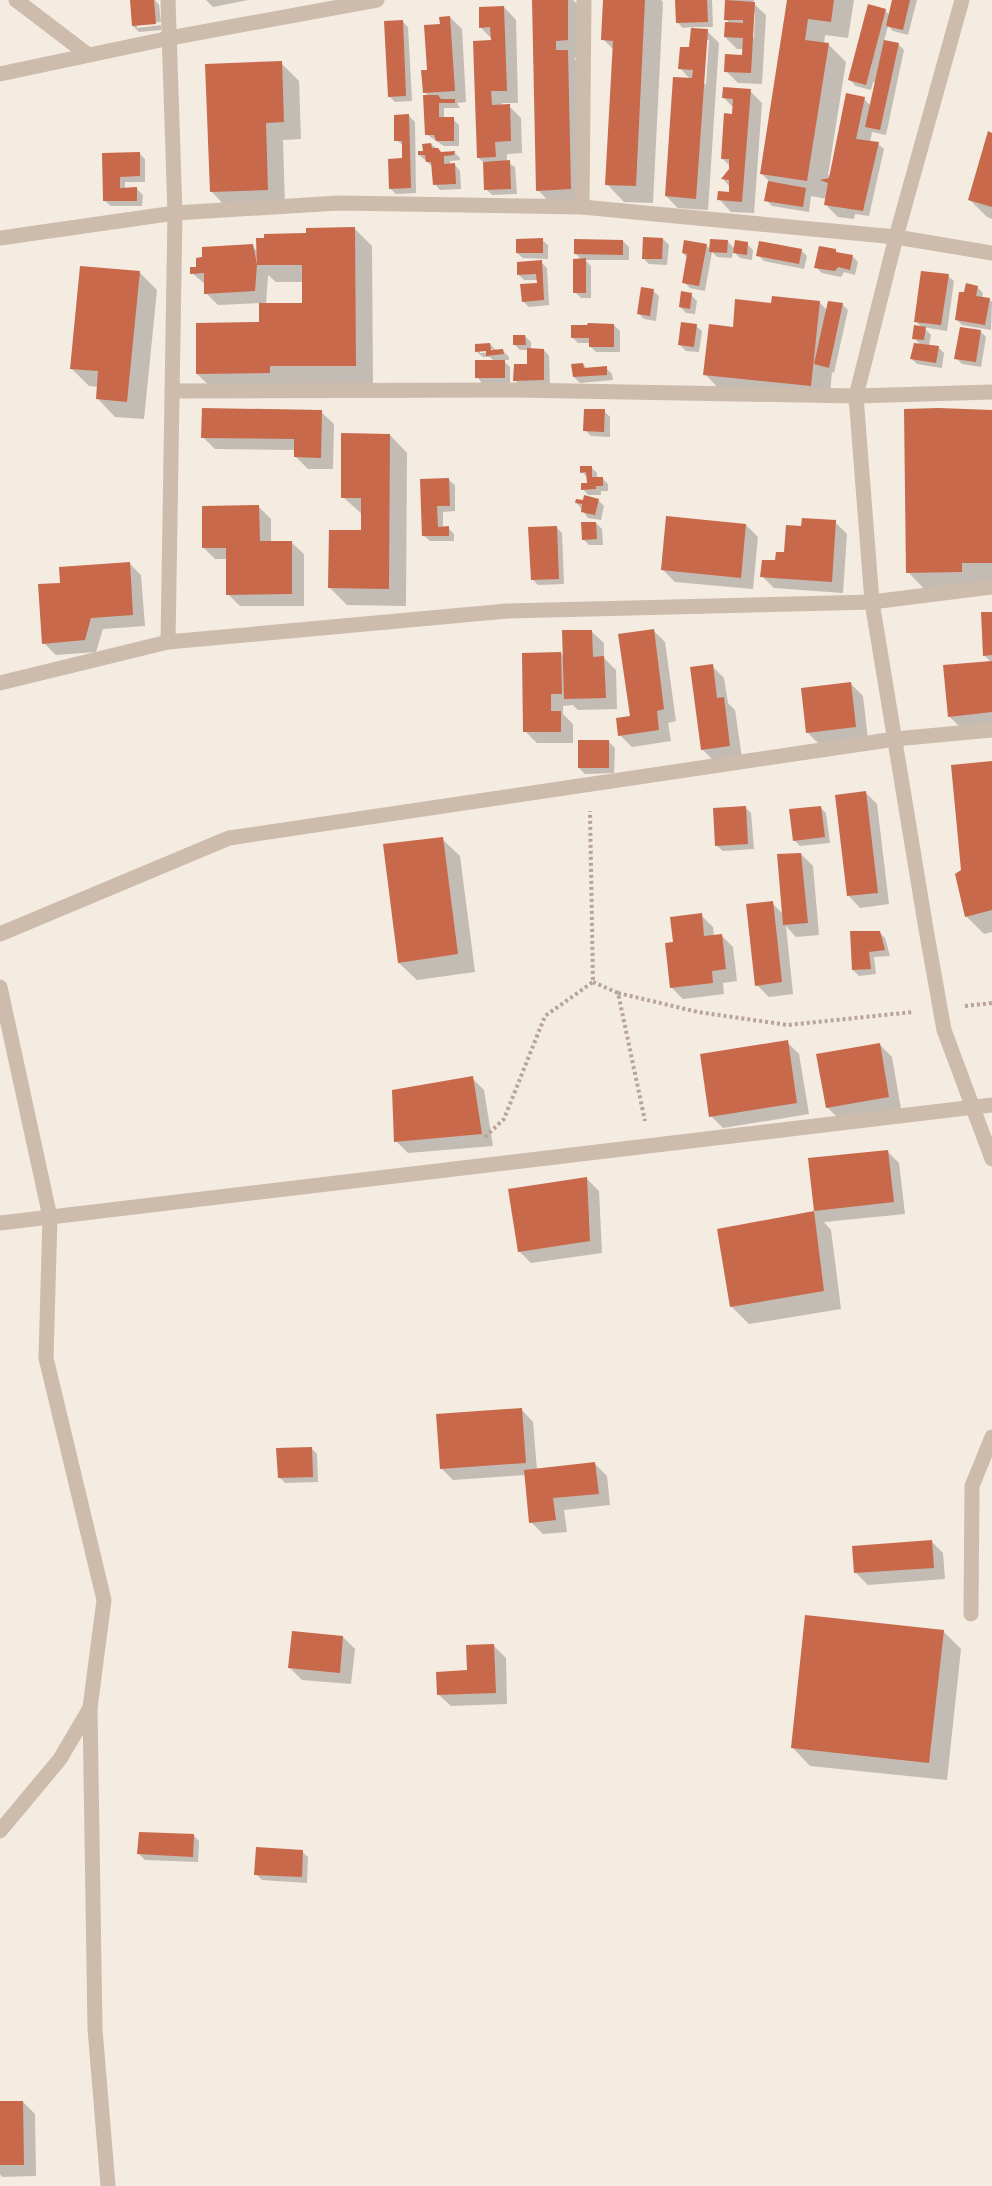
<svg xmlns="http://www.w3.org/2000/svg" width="992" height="2186" font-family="'Varela Round',sans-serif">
	<rect width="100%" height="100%" fill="#f4ebe1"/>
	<g fill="#0003" fill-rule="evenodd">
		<polygon points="140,0 155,0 159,5 161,22 137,24 137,28 161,25 161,30 139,32 133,26"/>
		<polygon points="206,0 248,0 213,7"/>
		<polygon points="534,0 573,0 585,11 585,57 574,58 585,69 588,206 555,208 538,190"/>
		<polygon points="605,0 661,0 663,2 653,203 624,202 607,184 614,50 603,39"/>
		<path d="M 677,0 L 712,0 L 713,27 L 693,27 L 693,30 L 707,31 L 719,43 L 708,210 L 678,208 L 666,196 L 691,80 L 680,68 L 691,49 L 692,27 L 683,28 L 677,22 ZM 706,40 L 709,40 L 706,85 L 703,82 Z"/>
		<path d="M 727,0 L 754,0 L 753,3 L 766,15 L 762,84 L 738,83 L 726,71 L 743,57 L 744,49 L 737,49 L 725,37 L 730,24 L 726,19 ZM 753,10 L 755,13 L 754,38 L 751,38 Z"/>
		<polygon points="789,0 854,0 848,38 825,35 824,44 829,45 846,62 828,175 831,176 864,99 871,106 876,83 873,82 871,90 856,86 850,80 885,11 890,15 893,0 917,0 908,35 893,31 888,26 884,41 898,44 904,50 886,135 872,132 870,143 878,144 884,149 869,216 855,214 854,219 838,217 826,205 827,199 811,196 809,212 772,206 766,200 769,181 762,174"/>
		<polygon points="504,7 516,20 518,103 502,103 503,106 509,106 521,118 522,153 507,154 507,162 515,167 517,194 492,195 486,189 485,164 478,157 494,41 481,28"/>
		<polygon points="450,17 462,29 466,102 457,103 460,108 444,108 444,119 453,119 459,125 459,146 444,146 426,134 429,97 425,92 441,26"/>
		<polygon points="402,21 408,27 412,101 395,102 389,96"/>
		<polygon points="281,63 299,81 301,139 283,140 285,207 229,210 212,192"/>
		<polygon points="750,91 762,103 754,213 731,212 719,199 730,194 730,187 723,179 731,170 731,167 722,158 734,108 724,98"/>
		<polygon points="409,116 415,122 416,193 396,194 390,188 404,159 404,146 396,140"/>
		<polygon points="992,134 992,219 987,217 970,200"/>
		<polygon points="431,144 442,153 454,152 460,158 460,160 450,161 450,165 455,165 460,171 461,189 440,190 435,184 433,167 419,155 424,152"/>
		<polygon points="139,153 145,159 145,182 125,182 125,189 137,189 143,195 142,206 111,206 105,201 104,155"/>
		<path d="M 355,229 L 372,246 L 373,383 L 215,391 L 197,374 L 261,324 L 261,303 L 218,305 L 206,293 L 206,285 L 192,273 L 198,268 L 252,246 L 258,252 L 307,235 ZM 268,275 L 276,282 L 303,282 L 304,304 L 266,304 Z"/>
		<polygon points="663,239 669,245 667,265 649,264 643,258"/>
		<polygon points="542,240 548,245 548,259 523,258 517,253"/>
		<polygon points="623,241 629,247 629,260 585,260 591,266 591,298 581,298 575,292 582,260 576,254"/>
		<polygon points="727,241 735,249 747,244 753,250 752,260 740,258 733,251 732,258 717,257 712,252 705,291 690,288 684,282 688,258 683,253 706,245 711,250"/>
		<polygon points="801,250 807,256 804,269 764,261 758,255"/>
		<polygon points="835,251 838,254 852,256 858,262 855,275 844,272 841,277 822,273 816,267"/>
		<polygon points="541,262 547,268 549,305 529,307 523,301 539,284 538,280 524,280 519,275"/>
		<polygon points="139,272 157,290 144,419 115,417 98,399 99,387 89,386 72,369"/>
		<polygon points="948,276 954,281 947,331 923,327 931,335 929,346 938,347 944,353 942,368 917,364 911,358 921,345 914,338 923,328 915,321"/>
		<polygon points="977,287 983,293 982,298 989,299 992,302 991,330 962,325 956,319 965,294"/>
		<polygon points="653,291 659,296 656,321 644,319 638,313"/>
		<polygon points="691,295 697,301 695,314 686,313 680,307"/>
		<polygon points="819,302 827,310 842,304 848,310 834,373 832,372 829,403 722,392 705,374 734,328 772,305"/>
		<polygon points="614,325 620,331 620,352 596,352 590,346 590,343 578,343 572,337"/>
		<polygon points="696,326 702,331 699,352 686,351 680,345"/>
		<polygon points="981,332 986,337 981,367 962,364 956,358"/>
		<polygon points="525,336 531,342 531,350 544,350 549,356 550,386 520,386 515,380 528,366 529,350 520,350 515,345"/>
		<path d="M 490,344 L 496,350 L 503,351 L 509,357 L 509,360 L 503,360 L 510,367 L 510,383 L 482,383 L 477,377 L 494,361 L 490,357 L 483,357 L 477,352 ZM 493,349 L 494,352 L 480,353 L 480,350 Z"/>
		<polygon points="583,364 587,369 606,368 612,374 613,380 580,383 574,377"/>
		<polygon points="604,411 610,417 610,437 591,436 585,430"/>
		<polygon points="321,412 334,424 333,469 308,469 296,457 296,450 215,449 203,437"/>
		<polygon points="992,412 992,585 930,595 908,572"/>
		<polygon points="390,435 407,453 406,606 347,605 330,588 362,532 363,515 343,497"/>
		<polygon points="591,467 597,473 597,478 602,478 608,484 608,491 601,491 601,495 588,495 583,489 588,484 588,478 582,472"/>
		<polygon points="449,480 455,485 455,511 443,512 443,528 448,528 454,534 454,541 430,541 424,536"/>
		<polygon points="598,500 604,506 601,520 588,518 577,503"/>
		<polygon points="259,507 271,519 271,542 291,542 304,554 304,606 240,606 228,594 228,559 215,559 203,547"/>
		<polygon points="835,522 847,534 843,593 774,588 762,576 785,554 802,527"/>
		<polygon points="596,523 602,529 603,545 589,545 583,539"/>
		<polygon points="746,525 758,537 753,589 675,582 663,570"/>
		<polygon points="556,527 562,533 564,584 538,585 532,579"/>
		<polygon points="129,563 141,575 145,626 103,629 96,652 56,655 44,643 62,585"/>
		<polygon points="992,613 992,725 961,728 949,716 991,662 984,655"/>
		<polygon points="653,630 665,642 676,721 668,723 671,741 632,747 620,735 632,718"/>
		<polygon points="591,631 604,643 604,658 616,670 617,709 578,710 573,705 563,706 563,714 573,724 573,743 537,743 525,731 561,653 564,657"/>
		<polygon points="712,666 724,678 728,703 735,710 742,758 714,761 702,749"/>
		<polygon points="851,684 863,696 868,739 820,745 807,732"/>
		<polygon points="609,742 615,748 614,773 585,774 579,768"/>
		<polygon points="992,763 992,932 984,934 966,916 963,871"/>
		<polygon points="865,792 877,804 889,904 860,908 848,895"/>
		<polygon points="745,807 751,813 754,849 723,851 717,846"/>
		<polygon points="821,808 826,813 830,843 800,846 794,840"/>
		<polygon points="442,839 460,856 475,972 417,980 399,963"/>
		<polygon points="801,854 813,866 819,935 796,937 786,926 793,994 769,997 757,985 772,903 783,914"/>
		<polygon points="701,915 713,927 714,936 721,935 733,947 737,981 723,983 724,994 683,999 671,987 675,944"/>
		<polygon points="879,932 885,938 890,956 874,957 876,974 859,976 853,970"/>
		<polygon points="787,1042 799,1054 809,1114 723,1128 711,1116"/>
		<polygon points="880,1045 892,1057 901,1109 839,1119 827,1107"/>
		<polygon points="472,1078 484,1090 493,1146 408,1153 396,1141"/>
		<polygon points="887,1151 899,1163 905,1214 824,1222 831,1230 841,1309 749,1324 731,1306 719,1230 815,1212 810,1159"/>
		<polygon points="587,1179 599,1191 602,1253 531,1263 519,1251"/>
		<polygon points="521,1409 533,1422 537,1470 595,1464 607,1476 610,1505 564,1510 567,1532 543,1534 531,1522 526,1475 453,1480 441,1468"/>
		<polygon points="311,1448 317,1454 318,1482 285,1483 279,1477"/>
		<polygon points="931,1541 943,1553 945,1579 868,1585 856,1573"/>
		<polygon points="943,1631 961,1649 947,1780 810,1766 793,1748"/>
		<polygon points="343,1637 355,1649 351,1684 302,1680 290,1668"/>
		<polygon points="494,1646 506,1658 507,1704 451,1706 438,1694 468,1672"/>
		<polygon points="193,1835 199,1841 198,1862 145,1860 139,1854"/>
		<polygon points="302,1852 308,1857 307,1883 262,1880 256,1874"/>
		<polygon points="23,2102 35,2114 36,2176 2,2177 0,2174 0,2103"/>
	</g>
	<g fill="#c8694b">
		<polygon points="130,0 154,0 156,24 132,26"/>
		<polygon points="532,0 568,0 568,40 556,41 556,50 568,50 571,189 536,191"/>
		<polygon points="603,0 645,0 636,186 605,185 613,41 601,40"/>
		<polygon points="675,0 707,0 708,22 676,23"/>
		<polygon points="725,0 755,2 751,73 724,72 725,54 742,55 743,38 724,37 725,22 743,23 743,20 724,20"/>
		<polygon points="787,0 834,0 831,22 808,19 805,40 829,43 807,181 760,174"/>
		<polygon points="892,0 910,0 903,30 886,26"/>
		<polygon points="868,4 886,9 866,85 848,80"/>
		<polygon points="504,6 507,91 491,91 492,105 510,104 511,141 495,142 496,157 477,158 473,41 491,40 490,27 479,28 479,7"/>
		<polygon points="450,16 455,91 423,93 421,70 427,70 424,25 440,24 439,17"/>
		<polygon points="403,20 406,96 388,97 384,21"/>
		<polygon points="691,28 708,29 696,199 665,196 673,77 692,78 693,70 678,69 680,47 689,47"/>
		<polygon points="884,40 899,43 880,130 865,127"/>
		<polygon points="282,61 284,122 266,123 268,190 210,192 205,64"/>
		<polygon points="723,87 751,89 742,202 717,200 718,191 729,192 729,180 721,179 729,169 729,159 721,159 724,113 732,114 733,99 722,98"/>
		<polygon points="846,93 865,97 856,139 879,142 863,211 824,205 828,183 820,180 829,178"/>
		<polygon points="423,95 438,95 441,99 455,99 455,103 439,103 439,117 454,117 454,141 436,141 434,135 425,135"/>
		<polygon points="409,114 411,188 389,189 388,159 402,158 402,141 394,141 394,115"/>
		<polygon points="988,131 992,133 992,207 968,200"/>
		<polygon points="431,143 432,148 438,148 441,152 455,151 454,155 444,156 444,164 455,163 456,184 433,185 431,162 426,162 425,155 418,155 418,151 423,151 422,144"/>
		<polygon points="140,152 140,176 120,177 120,188 137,187 137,201 103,201 102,153"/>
		<polygon points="510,160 511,189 484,190 483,162"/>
		<polygon points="768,181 806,188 803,207 764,201"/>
		<polygon points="355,227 356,366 270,366 270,373 196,374 196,323 259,322 259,303 302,303 302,265 257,265 256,238 264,238 264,234 306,233 306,228"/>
		<polygon points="643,237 663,238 662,259 642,259"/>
		<polygon points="543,238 543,253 516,253 516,239"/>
		<polygon points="574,239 623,240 623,255 574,254"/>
		<polygon points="710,239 728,240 727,253 709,252"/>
		<polygon points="684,240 707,244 699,286 682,283 687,254 682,253"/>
		<polygon points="735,240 748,242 747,255 733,253"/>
		<polygon points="759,241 802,249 799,264 756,256"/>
		<polygon points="253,244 257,265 255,291 204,294 204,273 190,274 190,267 196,267 196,258 202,257 202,247"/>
		<polygon points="819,246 836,249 836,252 853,255 850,270 838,267 835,271 814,268"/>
		<polygon points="586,258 586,293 573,293 573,259"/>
		<polygon points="542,260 544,300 522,302 520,284 537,283 536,274 517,275 517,262"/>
		<polygon points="80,266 140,271 127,402 96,399 98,371 70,369"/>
		<polygon points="921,271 949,274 941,325 914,322"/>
		<polygon points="966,283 978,286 976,296 990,298 985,325 955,320 959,292 964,292"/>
		<polygon points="641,287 654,289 650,316 637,314"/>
		<polygon points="681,291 692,293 690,309 679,307"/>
		<polygon points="772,296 820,301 811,386 703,375 709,324 733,327 735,299 771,303"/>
		<polygon points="828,301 843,303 829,368 814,364"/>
		<polygon points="681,322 697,324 694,347 678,345"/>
		<polygon points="588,323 614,324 614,347 589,347 589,338 571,338 571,325 587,325"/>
		<polygon points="914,325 926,327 924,340 912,339"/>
		<polygon points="960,327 981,330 976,362 954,359"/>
		<polygon points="513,335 525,335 526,345 513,345"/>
		<polygon points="490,343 491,350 503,349 504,354 486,356 486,351 475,352 475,344"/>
		<polygon points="914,343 939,346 936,363 910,359"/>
		<polygon points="527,348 544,349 544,380 513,381 514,364 527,364"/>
		<rect x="475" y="360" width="30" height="18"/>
		<polygon points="583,363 584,368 607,366 607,375 573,377 571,364"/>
		<polygon points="202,408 322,410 321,458 294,457 294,439 201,438"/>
		<polygon points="939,408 992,410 992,563 962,563 962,572 906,573 904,409"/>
		<polygon points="584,409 605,409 604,432 583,431"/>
		<polygon points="341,433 390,434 389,589 328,588 329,530 361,530 361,498 341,498"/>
		<polygon points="580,466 592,466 592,477 603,477 603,486 596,486 596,489 581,490 581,483 587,483 586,472 580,473"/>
		<polygon points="449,478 450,506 437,506 438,527 449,526 449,536 422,536 420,479"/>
		<polygon points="584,495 599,499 595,515 581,512 582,504 575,503 576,499 583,500"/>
		<polygon points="259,505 260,541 292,541 292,594 226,595 226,548 202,548 202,506"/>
		<polygon points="666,516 746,524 741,578 661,570"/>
		<polygon points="802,518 836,520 832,582 760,577 762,560 775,560 776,552 784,552 786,525 801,526"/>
		<polygon points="581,522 596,522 597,539 582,540"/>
		<polygon points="557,526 559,579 531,580 528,527"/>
		<polygon points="130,562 133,615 91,618 85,640 42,644 38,584 60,583 59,567"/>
		<polygon points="981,612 992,612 992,655 983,656"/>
		<polygon points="654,629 664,709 657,711 659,730 618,736 616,718 630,716 618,634"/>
		<polygon points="562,630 592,630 593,657 604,656 606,698 564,699"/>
		<polygon points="561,652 562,694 551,694 551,711 561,711 561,732 523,732 522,653"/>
		<polygon points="992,661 992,712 948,717 943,665"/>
		<polygon points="713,664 717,698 724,697 730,746 701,750 690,667"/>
		<polygon points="851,682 856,727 806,733 801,688"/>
		<rect x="578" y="740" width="31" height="28"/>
		<polygon points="992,761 992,910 965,917 955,874 961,870 951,765"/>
		<polygon points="866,791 878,893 847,896 835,795"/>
		<polygon points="746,806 748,844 715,846 713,808"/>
		<polygon points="821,806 825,837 793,841 789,809"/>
		<polygon points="443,837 458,954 398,963 383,844"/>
		<polygon points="801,853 808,923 783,925 777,854"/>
		<polygon points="773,901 782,982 755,986 746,904"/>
		<polygon points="702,913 704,936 722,934 726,969 712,971 713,983 670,988 665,943 673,942 670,917"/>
		<polygon points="850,931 880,931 885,950 869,952 871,969 852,970"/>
		<polygon points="788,1040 797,1103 709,1117 700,1054"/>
		<polygon points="880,1043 889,1097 826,1108 816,1054"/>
		<polygon points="473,1076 482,1134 394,1142 392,1090"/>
		<polygon points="888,1150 894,1202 814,1211 808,1158"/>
		<polygon points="587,1177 590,1241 518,1252 508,1189"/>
		<polygon points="814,1211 824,1291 730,1307 717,1229"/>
		<polygon points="522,1408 526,1463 440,1469 436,1414"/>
		<polygon points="312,1447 313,1477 278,1478 276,1448"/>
		<polygon points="595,1462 599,1494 553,1498 556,1520 529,1523 524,1470"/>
		<polygon points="932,1540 934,1568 854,1573 852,1546"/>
		<polygon points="805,1615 944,1630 929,1763 791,1748"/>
		<polygon points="292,1631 343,1636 340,1673 288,1668"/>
		<polygon points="494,1644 496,1693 437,1695 436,1672 467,1670 466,1645"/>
		<polygon points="139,1832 194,1834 193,1857 137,1854"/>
		<polygon points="256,1847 303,1850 302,1877 254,1875"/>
		<polygon points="0,2101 23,2101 24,2165 0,2165"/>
	</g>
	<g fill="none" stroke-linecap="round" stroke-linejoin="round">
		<g stroke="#b9a596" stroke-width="4" stroke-dasharray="3 3" stroke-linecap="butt">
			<polyline points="593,982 618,993 645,1121"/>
			<polyline points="618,993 698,1012 788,1025 913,1012"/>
			<polyline points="965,1006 992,1003"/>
			<polyline points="485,1137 504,1119 545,1016 593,982 590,811"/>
		</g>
		<g stroke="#cdbbac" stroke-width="15">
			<polyline points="16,0 87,54"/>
			<polyline points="168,0 175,213 168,642"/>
			<polyline points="962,0 896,237 856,396 872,602 926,929 944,1030 992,1159"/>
			<polyline points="0,74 170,38 377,0"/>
			<polyline points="582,207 584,0"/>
			<polyline points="0,238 175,213 339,203 582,207 896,237 992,253"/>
			<polyline points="172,391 516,390 856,396 992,392"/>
			<polyline points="0,683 168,642 507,611 872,602 992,587"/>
			<polyline points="0,934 229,838 895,739 992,730"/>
			<polyline points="0,987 50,1217 46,1358 104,1600 90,1708 95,2029 108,2186"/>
			<polyline points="0,1223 992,1105"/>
			<polyline points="971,1614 972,1486 992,1437"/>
			<polyline points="0,1831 60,1759 90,1708"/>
		</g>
	</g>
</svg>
